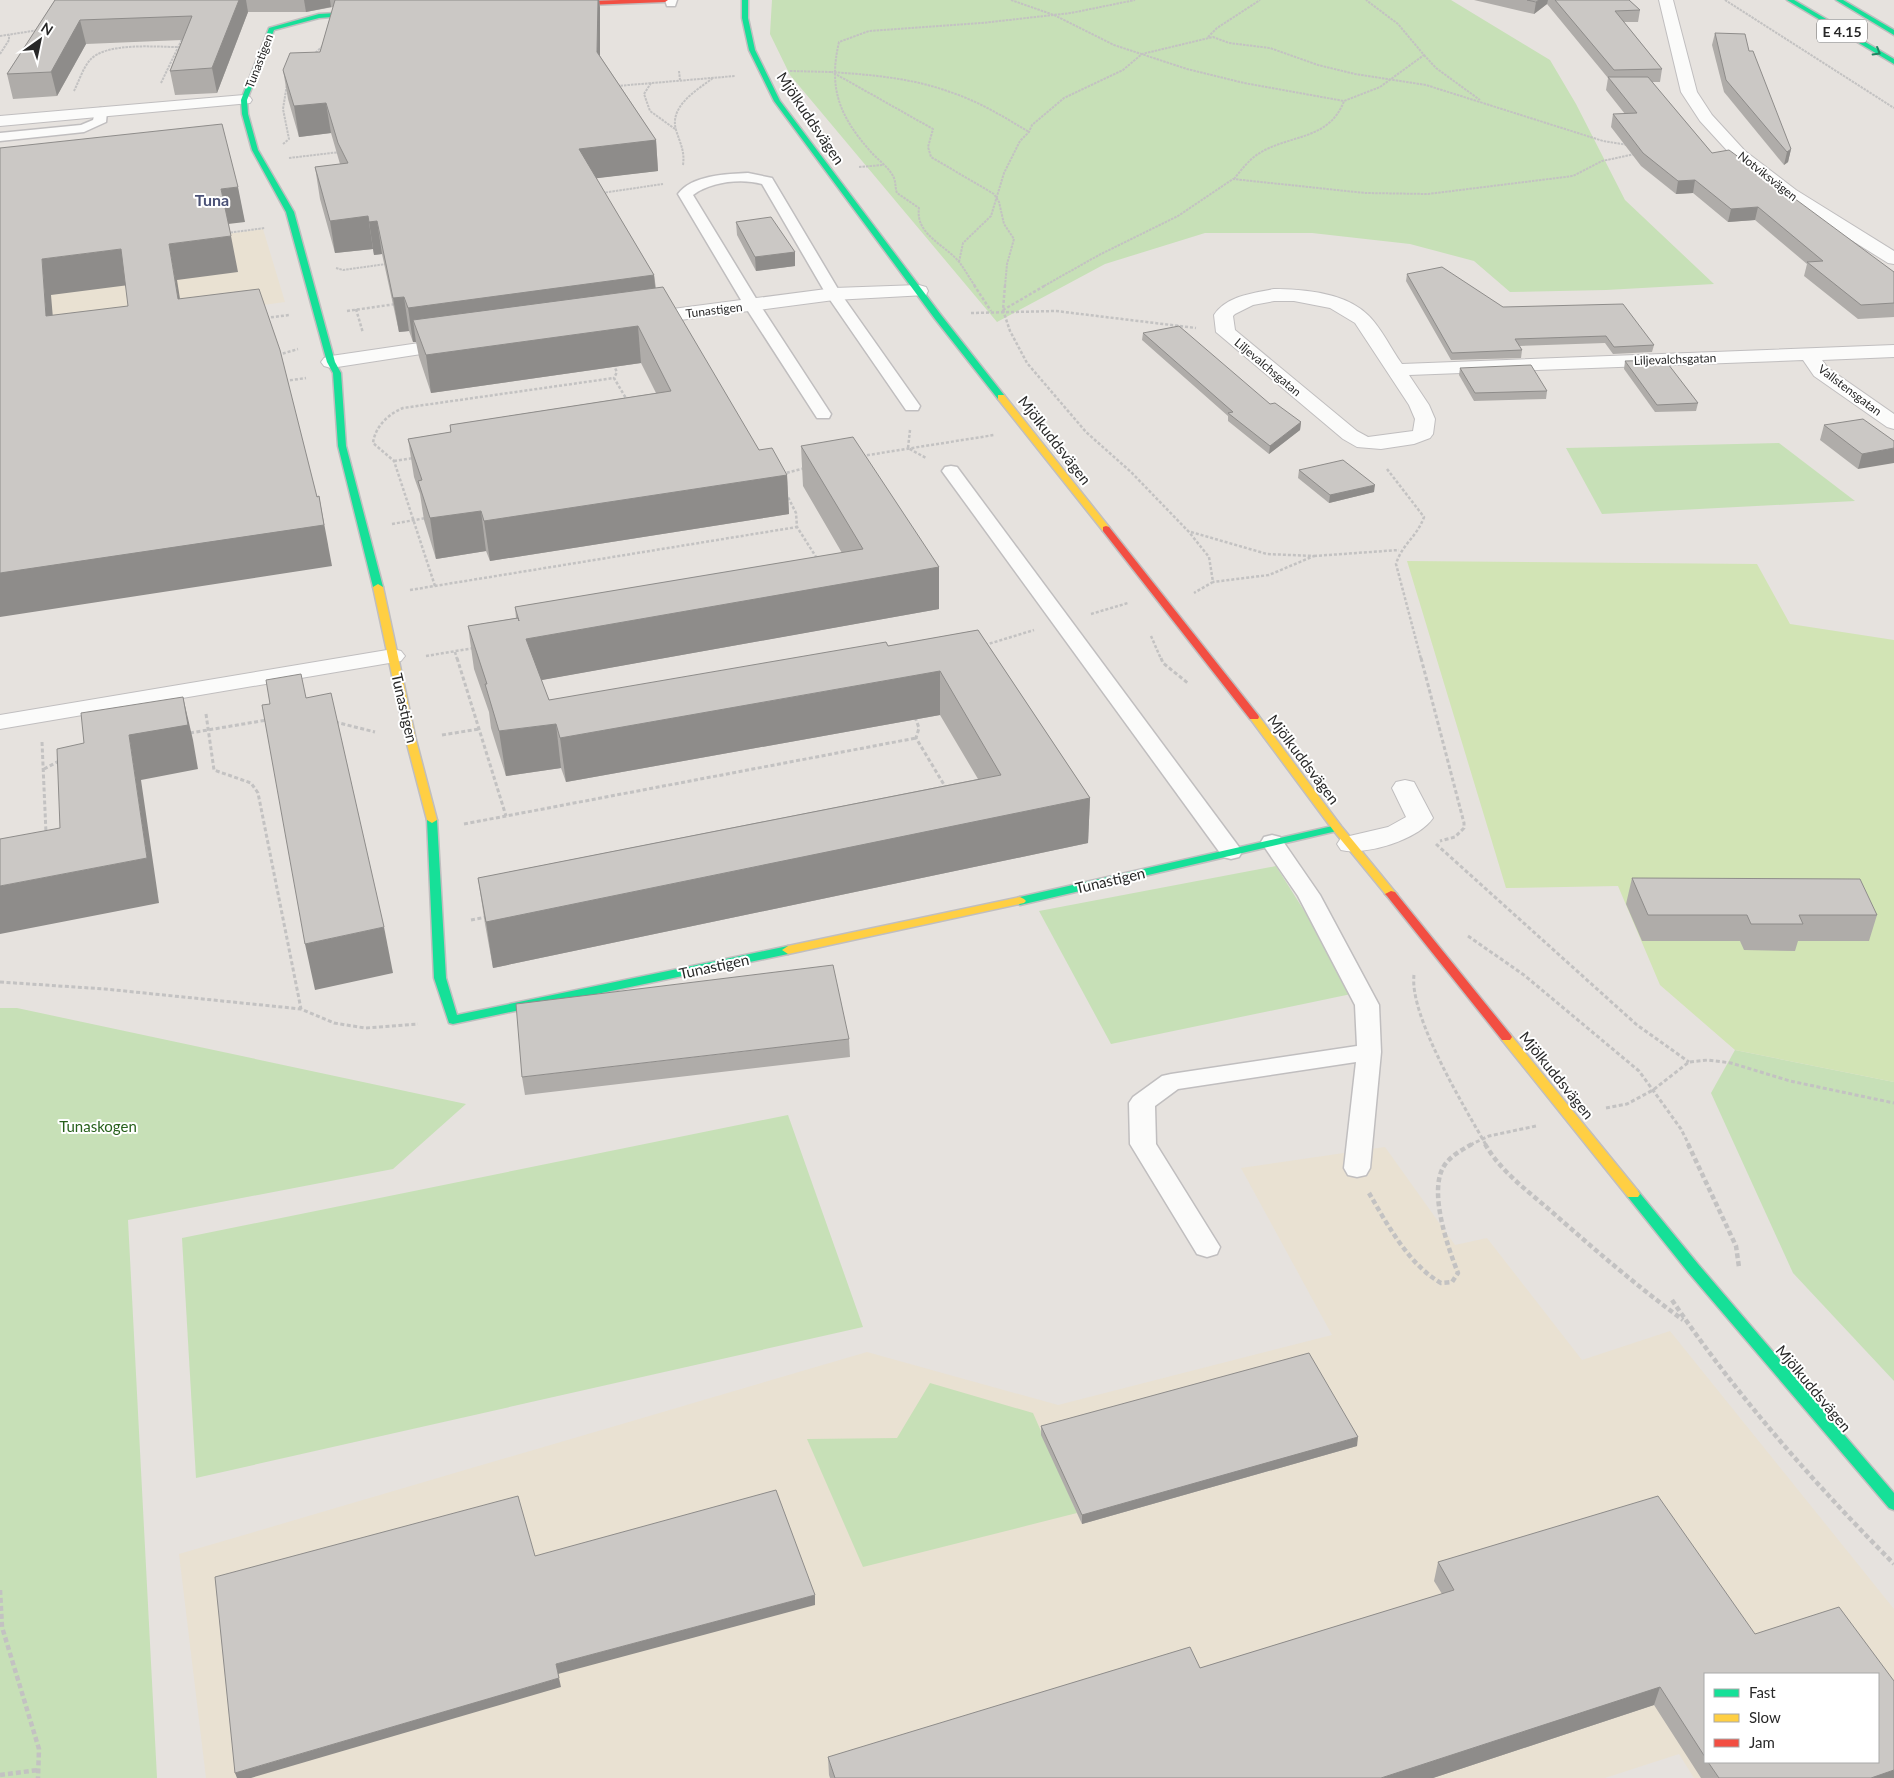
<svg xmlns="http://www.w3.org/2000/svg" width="1894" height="1778" font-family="Lato,sans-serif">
	<rect width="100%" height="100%" fill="#e6e2de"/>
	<g fill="#e9e1d2" fill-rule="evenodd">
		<polygon points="263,229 285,302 0,342 0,264"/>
		<path d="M 1385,1147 L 1455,1245 L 1487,1238 L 1582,1360 L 1670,1331 L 1894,1609 L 1894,1778 L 1694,1778 L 1679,1754 L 1605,1778 L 206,1778 L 179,1554 L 867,1352 L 1058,1405 L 1332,1335 L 1241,1168 ZM 1705,1674 L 1878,1674 L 1878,1762 L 1705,1762 Z"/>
	</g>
	<g fill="#c7e0b7">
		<polygon points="772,0 1451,0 1550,60 1576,104 1625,200 1714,284 1606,290 1510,292 1474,261 1410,244 1312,233 1205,233 1105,264 997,322 790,75 770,34"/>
		<polygon points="1779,443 1855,501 1602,514 1566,448"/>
		<polygon points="1276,866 1356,993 1111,1044 1039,911"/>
		<polygon points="0,1008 17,1008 466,1104 393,1169 128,1220 157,1778 0,1778"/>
		<polygon points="1735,1050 1894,1082 1894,1381 1793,1273 1711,1093"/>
		<polygon points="788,1115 863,1327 196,1478 182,1238"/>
		<polygon points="930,1383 1033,1413 1077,1513 863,1567 807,1439 897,1438"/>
	</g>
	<polygon fill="#d2e4b5" points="1407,561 1757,564 1790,624 1894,640 1894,1082 1735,1050 1660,985 1618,886 1506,888"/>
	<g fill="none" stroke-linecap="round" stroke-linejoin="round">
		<g stroke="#c0bebf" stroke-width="3">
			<g id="lane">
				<polygon points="665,0 677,0 675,6 667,6"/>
				<polygon points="101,108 107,112 106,122 84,132 0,141 0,133 81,125 93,120 96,109"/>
				<path d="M 748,173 L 772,178 L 841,294 L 920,406 L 918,410 L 906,410 L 826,294 L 762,184 C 741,178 710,182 693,195 L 760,305 L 831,414 L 829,418 L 817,418 L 744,305 L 678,194 C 692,175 727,174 748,173 Z"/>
				<polygon points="951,466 957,467 1239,847 1242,852 1239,857 1231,859 1223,857 942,471 945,467"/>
				<polygon points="1272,835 1280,837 1320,895 1379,1005 1381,1052 1370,1168 1366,1175 1357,1177 1348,1175 1344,1168 1356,1062 1178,1089 1155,1106 1156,1144 1220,1247 1217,1254 1207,1257 1197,1254 1130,1144 1129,1103 1133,1097 1162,1076 1171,1074 1357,1046 1355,1005 1298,896 1261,842 1264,837"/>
			</g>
		</g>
		<g stroke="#c0bebf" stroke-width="2">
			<g id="street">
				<polygon points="1659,0 1673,0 1697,92 1712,115 1745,151 1796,190 1894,251 1894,264 1888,263 1784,198 1733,157 1700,121 1681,92"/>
				<polygon points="244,95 250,97 252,100 250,103 0,126 0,116"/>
				<polygon points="919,285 926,287 928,291 926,295 834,300 642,325 635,323 633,319 635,315 642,313 834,288"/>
				<path d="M 1274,289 C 1304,289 1347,293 1369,316 C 1382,329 1391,349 1402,364 L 1894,345 L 1894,357 L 1822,360 L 1828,368 L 1894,414 L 1894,429 L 1887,427 L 1814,376 L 1803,360 L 1409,375 L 1429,405 L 1435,419 L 1433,434 L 1430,438 L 1414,444 L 1381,449 L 1357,447 L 1343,439 L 1216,332 L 1214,315 C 1226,296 1253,293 1274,289 ZM 1274,301 L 1294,301 L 1330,308 L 1355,323 L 1409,405 L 1415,419 L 1413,431 L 1368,437 L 1357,431 L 1235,330 L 1233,316 L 1235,314 L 1253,305 Z"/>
				<polygon points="453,338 460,340 463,344 460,348 331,368 324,366 321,362 324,358 331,356"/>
				<polygon points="393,649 401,651 405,656 401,661 0,729 0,715"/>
				<path d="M 1405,780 L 1414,782 L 1433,818 C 1418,840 1365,856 1341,850 L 1337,844 L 1341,838 L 1388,827 L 1406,817 L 1392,788 L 1396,782 Z"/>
			</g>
		</g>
		<g stroke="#c0bebf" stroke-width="3">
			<g id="fast">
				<polygon points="742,0 748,0 748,18 755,50 780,101 941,315 1004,395 1004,399 998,399 935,319 774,101 749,50 742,18"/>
				<polygon points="1787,0 1794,0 1894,59 1894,64"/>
				<polygon points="1836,0 1843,0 1894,30 1894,35"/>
				<polygon points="371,11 372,12 369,14 319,18 274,30 247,100 248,114 258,150 294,212 335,362 341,373 346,446 383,587 378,590 373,587 338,446 333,373 327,362 286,212 252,150 242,114 241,100 269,28 319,14"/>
				<polygon points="432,817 437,820 446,978 457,1015 788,946 794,950 788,954 453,1024 449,1023 434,978 427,820"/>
				<polygon points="1337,825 1342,828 1341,830 1020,905 1014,901 1020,897"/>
				<polygon points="1633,1189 1638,1191 1698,1264 1894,1493 1894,1510 1889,1508 1688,1272 1628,1197 1626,1194 1628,1191"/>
			</g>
		</g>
		<g stroke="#c0bebf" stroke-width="3">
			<g id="slow">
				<polygon points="998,395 1004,395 1109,527 1109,531 1103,531 998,399"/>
				<polygon points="378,584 383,587 416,740 437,820 432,823 427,820 406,740 373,587"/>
				<polygon points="1254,714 1258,715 1341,826 1395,892 1397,894 1395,896 1387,896 1333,830 1249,717"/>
				<polygon points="1020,897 1024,899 1026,901 1024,903 788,954 782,950 788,946"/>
				<polygon points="1506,1033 1510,1034 1638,1191 1640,1194 1638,1197 1628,1197 1502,1040 1500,1037"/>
			</g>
		</g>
		<g stroke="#c0bebf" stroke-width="3">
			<g id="jam">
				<polygon points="620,0 668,0 665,2 562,6 559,4 562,2"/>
				<polygon points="1106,526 1109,527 1258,715 1259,717 1258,719 1250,719 1103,531 1103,527"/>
				<polygon points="1391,891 1395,892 1510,1034 1512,1037 1510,1040 1502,1040 1387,896 1385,894"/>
			</g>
		</g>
		<g stroke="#c3c2c2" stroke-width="2" stroke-dasharray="2.5 1" stroke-linecap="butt">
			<polyline points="1011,0 1054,15 1114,45 1187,69 1244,83 1344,101 1380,87 1424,55 1398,24 1366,0"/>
			<polyline points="1725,0 1894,108"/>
			<polyline points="0,36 39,30"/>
			<polyline points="1208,37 1217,28 1260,0"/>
			<polyline points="0,54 9,40 9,35"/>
			<polyline points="313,55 325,44"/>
			<polyline points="1424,55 1436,68 1480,100"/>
			<polyline points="679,71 680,80"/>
			<polyline points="790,71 832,72"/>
			<polyline points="161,83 183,37"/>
			<polyline points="651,83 644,94 650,111 675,129"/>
			<polyline points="617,86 735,76"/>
			<path d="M 74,91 C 79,81 83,68 90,60 C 106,42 155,47 177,47"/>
			<polyline points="283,144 289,139 283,109 287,84"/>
			<polyline points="289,158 340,152"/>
			<path d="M 683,165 C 685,151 680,143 676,130 C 669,106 697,90 713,78"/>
			<polyline points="859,167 883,165"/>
			<path d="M 1234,179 C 1241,170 1249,160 1258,154 C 1289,134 1329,141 1344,101"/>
			<polyline points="602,193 663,184"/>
			<polyline points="227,233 265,228"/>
			<polyline points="959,262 963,243 991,216 1004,173 1020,141 1029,132 1032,125 1064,98 1123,70 1142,54 1213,37 1229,43 1270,48 1318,65 1355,74 1426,85 1603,141 1628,145"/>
			<polyline points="336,268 343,270 386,264"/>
			<path d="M 975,286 C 970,279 965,270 960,263 C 946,245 915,235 919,208 L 897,193 C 895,188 896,183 894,178 C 889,167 878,160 871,152 C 840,117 828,89 839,42 L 869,31 L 982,23 L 1071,13 L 1135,0"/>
			<path d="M 1005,286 L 1007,264 L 1014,239 L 1004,224 L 999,202 L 994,194 L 931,157 L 928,147 L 933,129 L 832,72 C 872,75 912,78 950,92 C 978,101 1004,117 1029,132"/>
			<polyline points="1044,286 1099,255 1178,216 1233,179 1365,193 1428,194 1573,176 1602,161 1635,154"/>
		</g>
		<g stroke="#c3c2c2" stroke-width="2.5" stroke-dasharray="3 2" stroke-linecap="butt">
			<polyline points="974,285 991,311"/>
			<polyline points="1005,285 1003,310 1046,285"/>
			<polyline points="356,309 363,333"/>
			<polyline points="1003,310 1010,331 1027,363 1086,432 1131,472 1189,532 1209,557 1213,582 1194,593"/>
			<polyline points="347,311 396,304"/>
			<polyline points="971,313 1056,311 1196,328"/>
			<polyline points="266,318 289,315"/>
			<polyline points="278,355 298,349"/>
			<polyline points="613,364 617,372 614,378 627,400"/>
			<polyline points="285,381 306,378"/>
			<polyline points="910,430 908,448 926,458"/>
			<polyline points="862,456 994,435"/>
			<polyline points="394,461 414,458"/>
			<path d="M 1387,469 L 1424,517 C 1417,537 1402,544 1396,564 L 1421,659"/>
			<polyline points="782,474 805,468"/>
			<polyline points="786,493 796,513 797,527 818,560"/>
			<polyline points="392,524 426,518"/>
			<polyline points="1191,532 1267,554 1314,556 1269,575 1213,582"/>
			<polyline points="1314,556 1399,550"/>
			<path d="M 435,586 L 394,461 L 373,443 C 375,427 388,414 403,408 L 614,378"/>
			<polyline points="410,590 797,527"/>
			<polyline points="1091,614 1128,603"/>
			<polyline points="1151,636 1161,659"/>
			<polyline points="985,645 1034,630"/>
			<polyline points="455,652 457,659"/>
			<polyline points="426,656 474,648"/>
		</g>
		<g stroke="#c3c2c2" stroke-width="3" stroke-dasharray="4 2.5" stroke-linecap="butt">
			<polyline points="457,658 506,816"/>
			<polyline points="1161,658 1163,663 1189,684"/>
			<polyline points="1421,658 1464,823 1464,828 1455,837 1440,841"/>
			<polyline points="206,714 214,770 251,783 258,793 301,1009"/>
			<polyline points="915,717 919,728 916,738 946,788"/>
			<polyline points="335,722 375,732"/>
			<polyline points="190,733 267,720"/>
			<polyline points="442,735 479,729"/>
			<polyline points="42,742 46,833"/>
			<polyline points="44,769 59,761"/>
			<polyline points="464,824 916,738"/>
			<polyline points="1436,844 1637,1025 1689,1062"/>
			<polyline points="471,920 487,917"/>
			<polyline points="1468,936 1524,975 1639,1071 1681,1129 1689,1145"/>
			<path d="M 1414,975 C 1409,1016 1465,1108 1486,1145"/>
			<polyline points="0,982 105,989 301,1009 334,1023 365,1028 418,1024"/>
			<polyline points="1606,1108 1627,1104 1653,1090 1689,1062 1708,1060 1731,1063 1790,1081 1894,1103"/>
			<polyline points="1470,1145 1489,1136 1536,1126"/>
		</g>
		<g stroke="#c3c2c2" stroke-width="4.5" stroke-dasharray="5 3" stroke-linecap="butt">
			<path d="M 1485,1144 C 1501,1172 1528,1191 1552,1212 C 1595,1250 1637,1286 1683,1320"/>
			<polyline points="1688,1144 1736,1246 1739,1267"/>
			<path d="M 1369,1193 C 1387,1224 1409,1265 1441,1283 L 1452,1282 L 1458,1273 C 1448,1248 1428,1191 1444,1166 C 1450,1156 1462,1150 1472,1144"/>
			<path d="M 1672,1300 C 1737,1396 1813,1482 1894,1564"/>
			<polyline points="0,1590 2,1627 39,1749 38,1778"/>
			<polyline points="0,1775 38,1770"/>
		</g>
		<use href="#lane" fill="#fbfbfa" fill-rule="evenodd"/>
		<use href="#street" fill="#fbfbfa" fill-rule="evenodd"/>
		<use href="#fast" fill="#16e098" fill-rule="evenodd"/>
		<use href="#slow" fill="#ffcf43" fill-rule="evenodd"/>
		<use href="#jam" fill="#f24e42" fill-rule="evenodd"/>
	</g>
	<g fill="#afaca9" fill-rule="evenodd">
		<polygon points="55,0 599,0 600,8 600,56 656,140 658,171 596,178 654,275 656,288 759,450 787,475 789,514 490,561 486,551 436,559 424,520 420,494 414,477 408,439 451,432 450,425 656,393 641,363 431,393 419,357 416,342 413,342 409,331 399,332 382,254 374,255 373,249 335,253 320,199 315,167 340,164 331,133 299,137 288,99 283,70 320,52 333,7 306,12 248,12 217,93 175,95 170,71 182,40 86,44 57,96 13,99 7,74"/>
		<polygon points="1474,0 1629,0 1640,10 1638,22 1624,22 1662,69 1660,82 1652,82 1712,153 1894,272 1894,317 1858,319 1804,276 1807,264 1755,220 1728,222 1693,193 1676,194 1641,166 1611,127 1613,114 1625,114 1606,90 1608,78 1547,4 1534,14"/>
		<polygon points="1715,33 1749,51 1791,149 1788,162 1784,165 1724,92 1712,45"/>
		<polygon points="736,222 795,252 795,266 756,271 737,235"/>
		<polygon points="1407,274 1503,307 1654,345 1652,352 1613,354 1605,343 1519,346 1522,350 1521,358 1451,360 1406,281"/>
		<polygon points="1143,333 1270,404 1301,422 1300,430 1269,454 1228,421 1228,416 1142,340"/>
		<polygon points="1625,361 1698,403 1696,411 1655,412 1624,369"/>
		<polygon points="1460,368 1547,391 1546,399 1474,401 1459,375"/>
		<polygon points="1824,425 1894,441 1858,469 1820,440"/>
		<polygon points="801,446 939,567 939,609 541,680 549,700 888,646 978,630 1090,798 1088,843 493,968 485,924 478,878 978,779 940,715 566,782 561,768 506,776 491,728 489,712 474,669 468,626 516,618 515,607 842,553 803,486"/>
		<polygon points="1299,470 1374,492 1329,503 1298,478"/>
		<polygon points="1632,878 1877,915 1869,941 1798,941 1795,951 1744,950 1740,941 1642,941 1626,904"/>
		<polygon points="849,1039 850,1057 525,1095 522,1077"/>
		<polygon points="1041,1426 1357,1446 1082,1524 1041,1435"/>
		<path d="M 1438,1562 L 1755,1634 L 1894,1778 L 1701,1778 L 1654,1705 L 1433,1778 L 830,1778 L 829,1775 L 828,1757 L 1200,1668 L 1442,1594 L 1434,1581 ZM 1705,1674 L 1878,1762 L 1705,1762 Z"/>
	</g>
	<g fill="#8e8c8a">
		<polygon points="239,0 246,0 248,12 217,93 212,68"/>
		<polygon points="304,0 330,0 331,7 306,12"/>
		<polygon points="598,0 599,0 600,8 600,81 597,52"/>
		<polygon points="1539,0 1548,0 1547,4 1534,14 1536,2"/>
		<polygon points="80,20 86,44 57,96 51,72"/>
		<polygon points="326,103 331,133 299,137 294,106"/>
		<polygon points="656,140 658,171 582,180 579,149"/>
		<polygon points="1791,149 1788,162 1784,165 1787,152"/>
		<polygon points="1695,180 1693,193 1676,194 1678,181"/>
		<polygon points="238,187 245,222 228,224 221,189"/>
		<polygon points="1758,207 1755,220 1728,222 1731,209"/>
		<polygon points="368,216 373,249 335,253 330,221"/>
		<polygon points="377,221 382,254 374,255 369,222"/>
		<polygon points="231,236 238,272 177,280 186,336 178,299 169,244"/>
		<polygon points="121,249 129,285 51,295 56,354 46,316 42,259"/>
		<polygon points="795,252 795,266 756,271 755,257"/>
		<polygon points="654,275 657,308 413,320 416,342 413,342 408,308"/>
		<polygon points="404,297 409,331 399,332 393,298"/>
		<polygon points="638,326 641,363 431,393 426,355"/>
		<polygon points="1301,422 1300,430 1269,454 1270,446"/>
		<polygon points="1894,448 1894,463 1858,469 1862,454"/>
		<polygon points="787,475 789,514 490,561 484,521"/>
		<polygon points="1375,485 1374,492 1329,503 1330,495"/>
		<polygon points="319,496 332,566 0,617 0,573"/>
		<polygon points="481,511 486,551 436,559 430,518"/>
		<polygon points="939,567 939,609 531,682 526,639"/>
		<polygon points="940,671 940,715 566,782 560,738"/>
		<polygon points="183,697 193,740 198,769 141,780 159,903 0,934 0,886 147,858 129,735"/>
		<polygon points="556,724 561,768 506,776 499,731"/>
		<polygon points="1090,798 1088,843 493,968 486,922"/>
		<polygon points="384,927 393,973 315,990 305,944"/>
		<polygon points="1358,1437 1357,1446 1082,1524 1082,1515"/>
		<polygon points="815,1595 815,1605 558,1674 556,1664"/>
		<polygon points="559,1678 561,1687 251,1778 237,1778 235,1773"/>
		<polygon points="1660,1687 1654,1705 1433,1778 1381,1778"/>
		<polygon points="1894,1770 1894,1778 1871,1778"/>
	</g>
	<g fill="#cbc8c5" stroke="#8e8c8a" fill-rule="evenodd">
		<polygon points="55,0 239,0 212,68 170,71 192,16 80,20 51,72 7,74"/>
		<polygon points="335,0 598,0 597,52 656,140 579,149 654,275 408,308 404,297 393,298 377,221 369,222 368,216 330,221 315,167 348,163 338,143 326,103 294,106 283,70 290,53 320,52"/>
		<polygon points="1527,0 1539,0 1536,2"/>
		<polygon points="1555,0 1629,0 1640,10 1615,11 1662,69 1614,70"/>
		<polygon points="1715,33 1745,34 1749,51 1753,51 1791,149 1787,152 1726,80"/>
		<polygon points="1608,77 1648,77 1712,153 1729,150 1894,272 1894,303 1861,305 1807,262 1823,261 1758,207 1731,209 1695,180 1678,181 1643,153 1613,114 1637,113"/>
		<path d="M 222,124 L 238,187 L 221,189 L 231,236 L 169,244 L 178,299 L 259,289 L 280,350 L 317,497 L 319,496 L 324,525 L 0,573 L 0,148 ZM 121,249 L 128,306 L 46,316 L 42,259 Z"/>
		<polygon points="771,217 795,252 755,257 736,222"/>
		<polygon points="1442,267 1503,307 1623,304 1654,345 1614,347 1606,336 1515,339 1522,350 1452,353 1407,274"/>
		<polygon points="663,287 759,450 772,448 787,475 484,521 481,511 430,518 418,481 422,480 408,439 451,432 450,425 671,391 638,326 426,355 413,320"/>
		<polygon points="1179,326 1270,404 1275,403 1301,422 1270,446 1228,413 1233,412 1143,333"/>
		<polygon points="1665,360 1698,403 1657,405 1625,361"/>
		<polygon points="1531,365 1547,391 1475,393 1460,368"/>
		<polygon points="1863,419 1894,441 1894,448 1862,454 1824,425"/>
		<polygon points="853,437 939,567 526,639 549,700 886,642 888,646 978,630 1090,798 486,922 478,878 1001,775 940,671 560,738 556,724 499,731 485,684 487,684 468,626 518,618 519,621 515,607 863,549 801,446"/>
		<polygon points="1343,460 1375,485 1330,495 1299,470"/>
		<polygon points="301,674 306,698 331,693 384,927 305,944 262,705 270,704 266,680"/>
		<polygon points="183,697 188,725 129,735 147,858 0,886 0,839 60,828 57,749 84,743 81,713"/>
		<polygon points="1632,878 1860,879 1877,915 1799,915 1803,924 1751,924 1747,915 1648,915"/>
		<polygon points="833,965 849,1039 522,1077 516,1004"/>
		<polygon points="1309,1353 1358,1437 1082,1515 1041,1426"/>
		<polygon points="776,1490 815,1595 556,1664 559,1678 235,1773 215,1577 518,1496 535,1556"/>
		<polygon points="1658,1496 1755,1634 1839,1607 1894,1681 1894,1770 1871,1778 1719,1778 1708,1762 1878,1762 1878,1674 1705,1674 1705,1757 1660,1687 1381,1778 835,1778 828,1757 1190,1647 1200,1668 1454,1590 1438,1562"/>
	</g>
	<defs><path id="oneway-chevron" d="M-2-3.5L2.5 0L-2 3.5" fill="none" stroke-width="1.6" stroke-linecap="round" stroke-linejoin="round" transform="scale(1.25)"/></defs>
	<use stroke="#1f8460" href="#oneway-chevron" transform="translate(1877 52) rotate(31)"/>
	<g text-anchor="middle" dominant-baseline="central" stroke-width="4" stroke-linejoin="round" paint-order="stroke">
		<g font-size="12" fill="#282828" stroke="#fff">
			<text transform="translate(259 61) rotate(-69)">Tunastigen</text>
			<text transform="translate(1768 176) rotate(38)">Notviksvägen</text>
			<text transform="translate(714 310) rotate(-7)">Tunastigen</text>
			<text transform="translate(1675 359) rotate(-2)">Liljevalchsgatan</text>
			<text transform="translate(1268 367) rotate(40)">Liljevalchsgatan</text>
			<text transform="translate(1850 390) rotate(37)">Vallstensgatan</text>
		</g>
		<rect fill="#fff" stroke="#686868" stroke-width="1" x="1817" y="19.5" width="50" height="23" rx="4"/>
		<g font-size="14" font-weight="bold" fill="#282828">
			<text x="1842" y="31">E 4.15</text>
		</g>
		<g font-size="15" fill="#282828" stroke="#fff">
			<text transform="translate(811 118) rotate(56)">Mjölkuddsvägen</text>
			<text transform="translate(1055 440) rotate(52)">Mjölkuddsvägen</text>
			<text transform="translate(405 708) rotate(77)">Tunastigen</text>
			<text transform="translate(1304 759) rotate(53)">Mjölkuddsvägen</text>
			<text transform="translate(1110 880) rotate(-13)">Tunastigen</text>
			<text transform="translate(714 966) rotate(-12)">Tunastigen</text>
			<text transform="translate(1557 1075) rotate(51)">Mjölkuddsvägen</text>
			<text transform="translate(1814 1388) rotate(50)">Mjölkuddsvägen</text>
		</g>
		<g font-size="15" fill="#28611c" stroke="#fff">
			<text x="98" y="1126">Tunaskogen</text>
		</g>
		<g font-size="16" font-weight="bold" fill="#4a5176" stroke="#fff">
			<text x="212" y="199">Tuna</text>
		</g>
	</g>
	<rect x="1704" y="1673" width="175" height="90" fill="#ffffff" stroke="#a9a9a9"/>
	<rect x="1714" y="1689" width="25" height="8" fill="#16e098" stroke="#a9a9a9"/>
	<text x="1749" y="1698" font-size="15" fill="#282828">Fast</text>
	<rect x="1714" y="1714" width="25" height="8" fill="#ffcf43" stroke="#a9a9a9"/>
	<text x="1749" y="1723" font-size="15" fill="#282828">Slow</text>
	<rect x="1714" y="1739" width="25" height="8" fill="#f24e42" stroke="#a9a9a9"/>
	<text x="1749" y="1748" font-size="15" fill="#282828">Jam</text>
	<g transform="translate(40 40) rotate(33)" stroke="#ffffff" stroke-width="4" paint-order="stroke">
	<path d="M0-4L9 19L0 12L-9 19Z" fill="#282828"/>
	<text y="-8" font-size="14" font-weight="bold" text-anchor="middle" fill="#282828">N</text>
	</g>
</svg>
